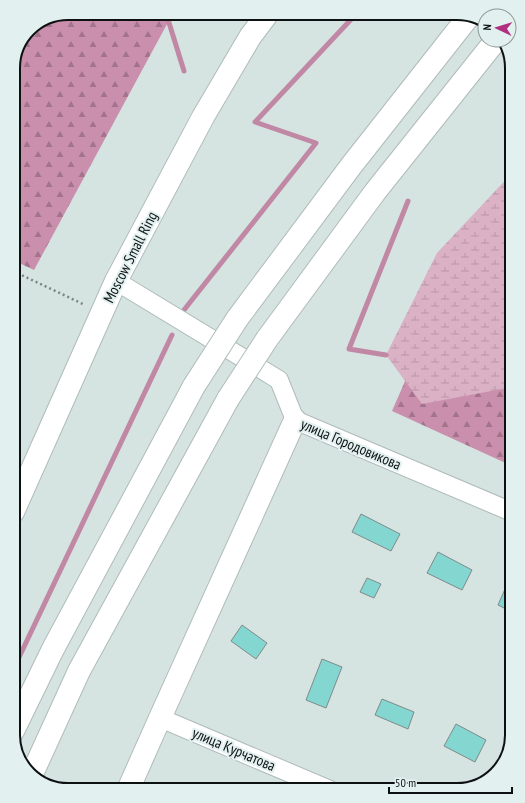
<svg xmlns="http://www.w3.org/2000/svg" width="525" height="803" font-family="'PT Sans Narrow',sans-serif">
	<defs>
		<pattern id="forest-firs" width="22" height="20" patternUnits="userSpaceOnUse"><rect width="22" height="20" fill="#c98fad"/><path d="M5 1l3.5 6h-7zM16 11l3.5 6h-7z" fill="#a2738b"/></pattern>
		<pattern id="wetland-marsh" width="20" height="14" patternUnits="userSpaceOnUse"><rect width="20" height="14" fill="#dab1c5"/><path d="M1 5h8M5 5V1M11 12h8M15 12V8" fill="none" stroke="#ba97a8"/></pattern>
	</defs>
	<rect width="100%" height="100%" fill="#d5e3e1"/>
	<g fill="url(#forest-firs)">
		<polygon points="69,13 173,13 34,270 13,260 13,65 29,29"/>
		<polygon points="512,203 512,466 392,411 464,246"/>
	</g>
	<polygon fill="url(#wetland-marsh)" points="512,173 512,387 422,404 386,355 437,253"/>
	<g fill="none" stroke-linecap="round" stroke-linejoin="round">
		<g stroke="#c188a5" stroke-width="5">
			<polyline points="166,13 184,71"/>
			<polyline points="184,310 316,143 255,122 357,13"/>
			<polyline points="386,355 349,349 408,201"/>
			<polyline points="13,670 172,335"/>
		</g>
	</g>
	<g fill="#84d6d0" stroke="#7f8b8a">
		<polygon points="361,514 400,534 391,551 352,532"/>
		<polygon points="438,552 472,570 462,590 427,573"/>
		<polygon points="512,573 512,612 498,605"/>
		<polygon points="367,578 381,584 374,598 360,592"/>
		<polygon points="242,625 267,643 256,659 231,641"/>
		<polygon points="322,659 342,667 326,708 306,700"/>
		<polygon points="382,699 414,712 408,729 375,715"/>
		<polygon points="456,724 486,740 475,762 444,746"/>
	</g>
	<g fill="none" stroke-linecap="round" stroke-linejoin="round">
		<g stroke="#afbcba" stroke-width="20">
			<g id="minor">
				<polyline points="116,281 279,380 295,420 512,512"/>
				<polyline points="160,718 330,790"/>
			</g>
		</g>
		<g stroke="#afbcba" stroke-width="24">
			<polyline id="tertiary" points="128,790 160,718 295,420"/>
		</g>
		<g stroke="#afbcba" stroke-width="24">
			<polyline id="trunk" points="13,512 116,281 203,117 250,37 268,13"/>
		</g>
		<g stroke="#afbcba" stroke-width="24">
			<g id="motorway">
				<polyline points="237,319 351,166 469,16"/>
				<polyline points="267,339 375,192 496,40"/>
				<polyline points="13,731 53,649 194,386"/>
				<polyline points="32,774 79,671 228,399"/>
			</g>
		</g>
		<polyline stroke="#7a8483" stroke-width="2.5" stroke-dasharray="2 3" stroke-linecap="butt" points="13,271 85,305"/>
		<use href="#minor" stroke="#fff" stroke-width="18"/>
		<use href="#tertiary" stroke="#fff" stroke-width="22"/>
		<use href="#trunk" stroke="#fff" stroke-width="22"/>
		<use href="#motorway" stroke="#fff" stroke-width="22"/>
		<g stroke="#afbcba" stroke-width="24" stroke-linecap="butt">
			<g id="motorway-bridge">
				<polyline points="194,386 237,319"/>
				<polyline points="228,399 267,339"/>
			</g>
		</g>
		<use href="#motorway-bridge" stroke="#fff" stroke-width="22"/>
	</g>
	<g text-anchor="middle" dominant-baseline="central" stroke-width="4" stroke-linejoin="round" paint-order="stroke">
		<g font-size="15" fill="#0d1111" stroke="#e2f0ef">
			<text transform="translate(130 257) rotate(-63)">Moscow Small Ring</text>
			<text transform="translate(351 444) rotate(23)">улица Городовикова</text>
			<text transform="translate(234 749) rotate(23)">улица Курчатова</text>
		</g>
	</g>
	<path d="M0 0H525V803H0ZM68 20H457A48 48 0 0 1 505 68V735A48 48 0 0 1 457 783H68A48 48 0 0 1 20 735V68A48 48 0 0 1 68 20Z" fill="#e2f0ef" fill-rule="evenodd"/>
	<path fill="none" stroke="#0d1111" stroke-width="2" d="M68 20H457A48 48 0 0 1 505 68V735A48 48 0 0 1 457 783H68A48 48 0 0 1 20 735V68A48 48 0 0 1 68 20Z"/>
	<g transform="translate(497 28) rotate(274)"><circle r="19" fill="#e2f0ef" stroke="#8d9796"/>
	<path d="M0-3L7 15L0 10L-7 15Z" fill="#af307f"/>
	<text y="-6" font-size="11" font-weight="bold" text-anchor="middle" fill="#0d1111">N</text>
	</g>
	<path d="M389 787v6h123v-6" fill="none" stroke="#0d1111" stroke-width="2"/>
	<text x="395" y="787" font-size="12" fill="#0d1111" stroke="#e2f0ef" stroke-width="3" paint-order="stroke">50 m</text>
</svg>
